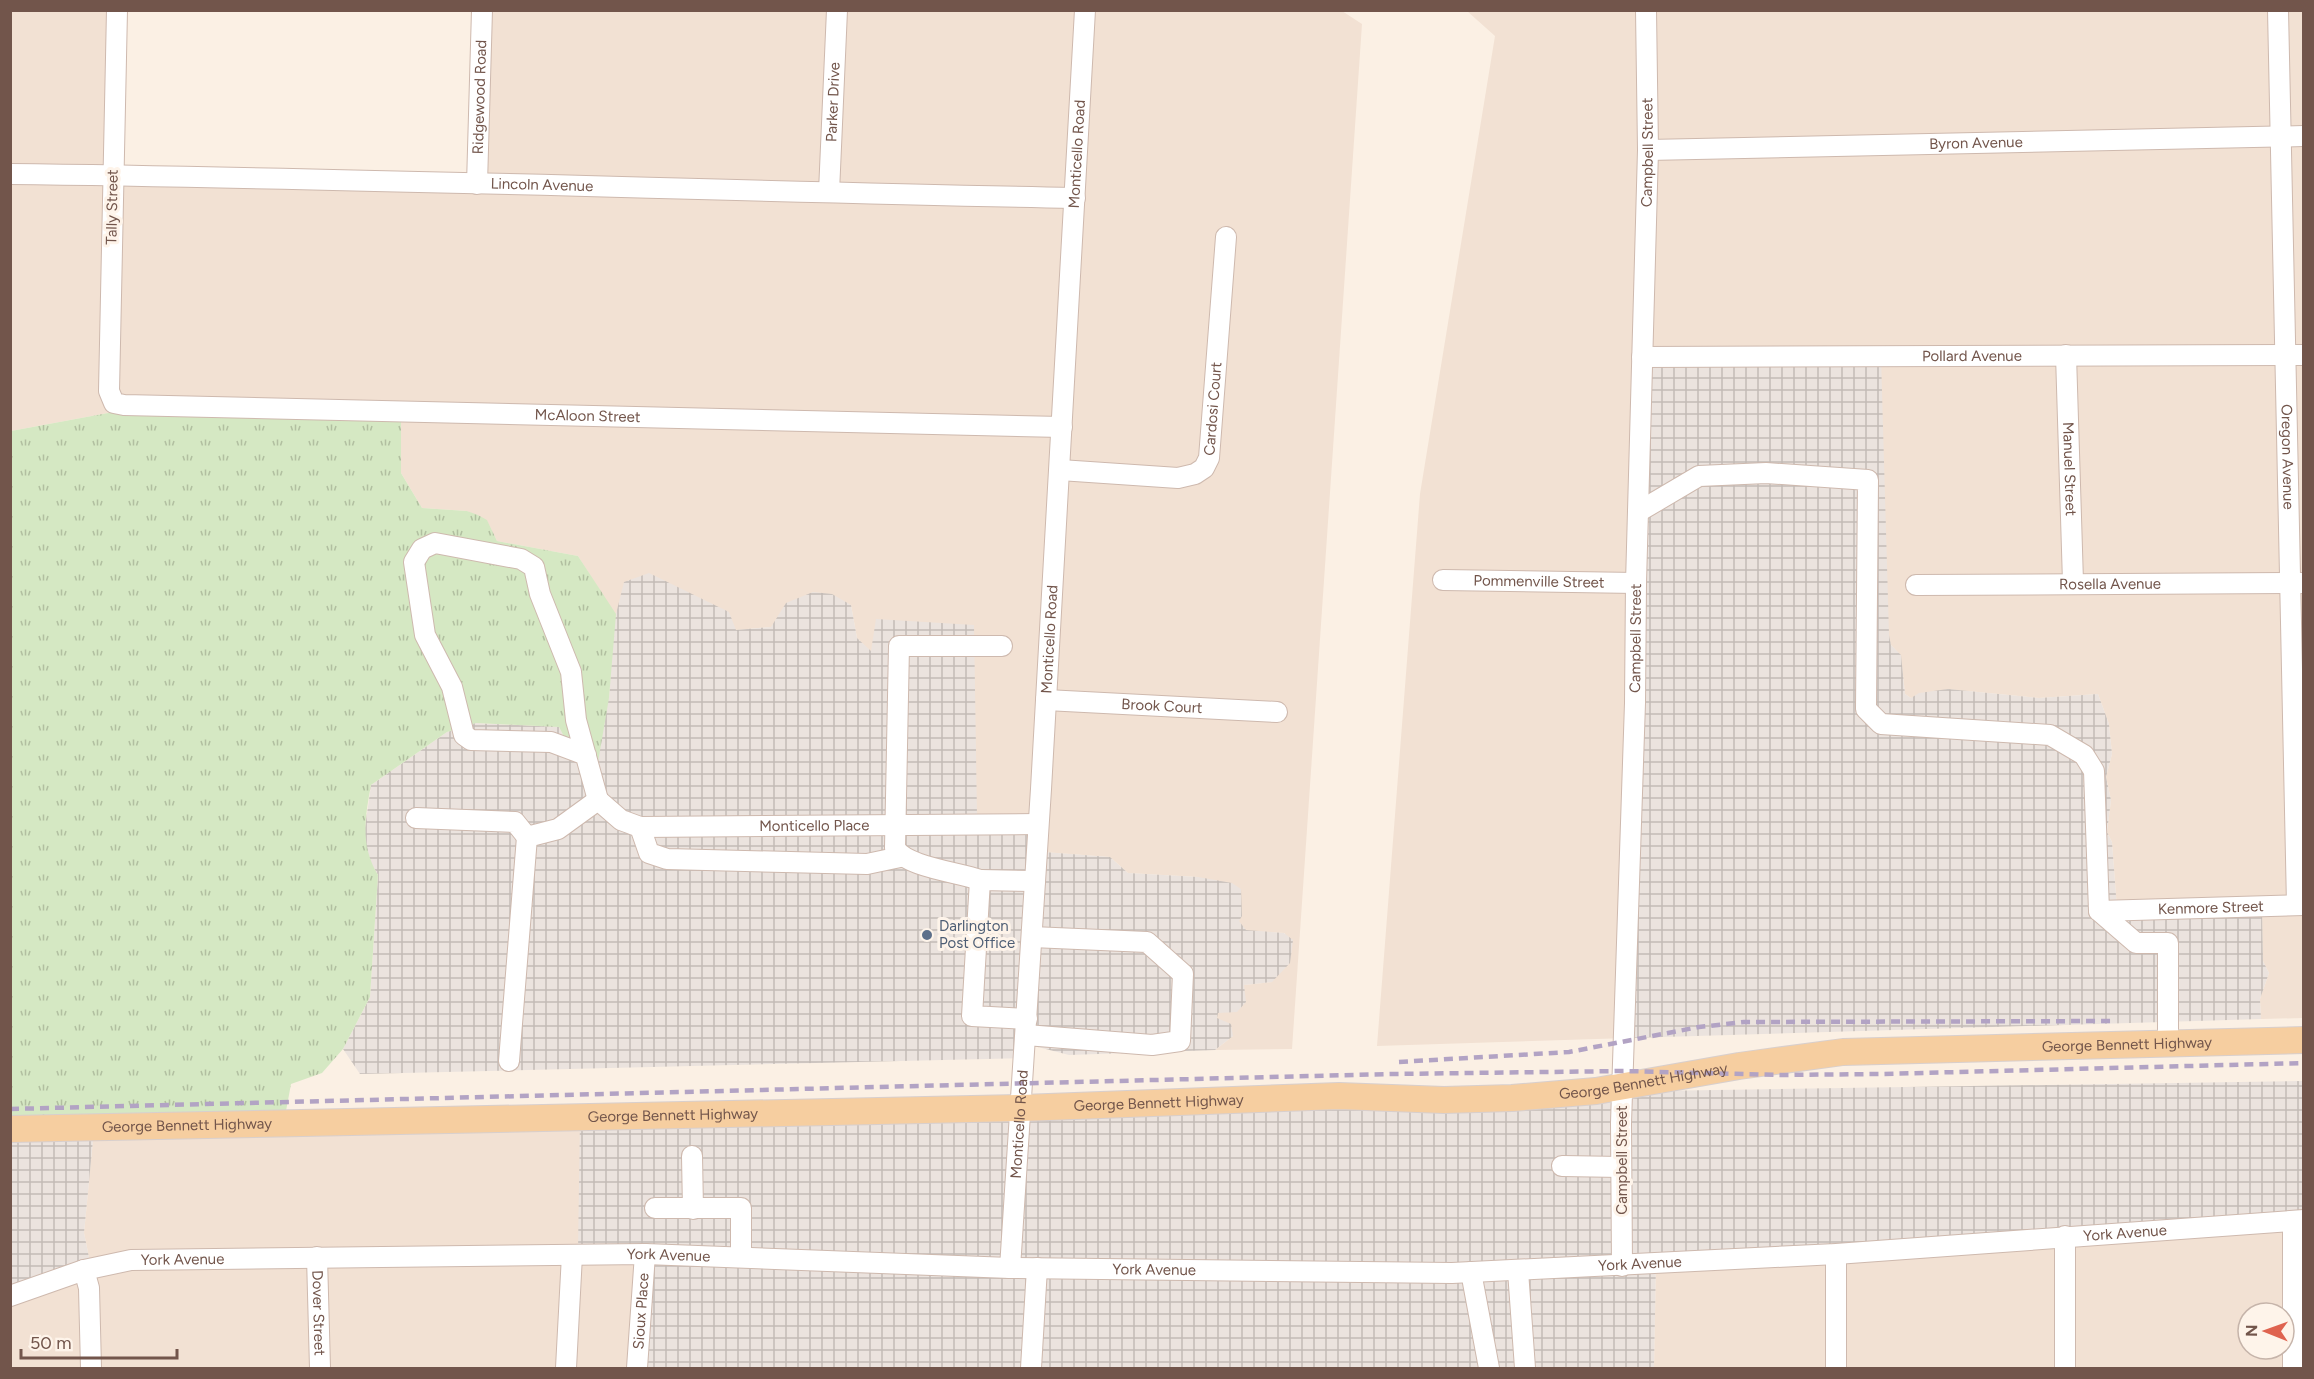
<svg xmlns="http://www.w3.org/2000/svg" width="2314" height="1379" font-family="Figtree,sans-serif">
	<defs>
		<pattern id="industrial-grid" width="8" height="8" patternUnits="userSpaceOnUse" patternTransform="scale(1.5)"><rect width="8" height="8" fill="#ebe3de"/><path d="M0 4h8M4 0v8" fill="none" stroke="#c3bbb6"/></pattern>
		<pattern id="grass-tufts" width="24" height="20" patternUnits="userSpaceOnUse" patternTransform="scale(1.5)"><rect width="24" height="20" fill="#d5e8c3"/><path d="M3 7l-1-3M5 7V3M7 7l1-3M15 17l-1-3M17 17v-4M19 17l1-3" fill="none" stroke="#b1bfa0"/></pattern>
	</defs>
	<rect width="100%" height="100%" fill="#fbf0e4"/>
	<g fill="#f2e1d3" fill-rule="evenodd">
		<polygon points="11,11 126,11 121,167 479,176 484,11 1342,11 1362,24 1292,1049 1215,1050 1233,1036 1216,1018 1218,1013 1244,985 1272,982 1285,933 1246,931 1198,877 1128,873 1110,857 1043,852 976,817 871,652 857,638 851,605 771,627 736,630 616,616 578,556 497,541 487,521 467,511 422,508 401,473 401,408 151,405 11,431"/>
		<polygon points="1467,11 2303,11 2303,1018 2261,1019 2260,999 2269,973 2263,961 2262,908 2117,909 2112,842 2107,832 2111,800 2106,777 2112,754 2109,724 2098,694 2039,698 1948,689 1911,698 1905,694 1901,656 1891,645 1889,635 1647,350 1645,699 1629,1038 1377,1046 1420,494 1495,36"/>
		<polygon points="580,1118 641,1255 641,1368 11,1368 11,1296 90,1262 84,1233 94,1130"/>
		<path d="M 2303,1217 L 2303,1368 L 1654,1368 L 1656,1261 ZM 2248,1313 L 2284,1313 L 2284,1349 L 2248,1349 Z"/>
	</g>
	<g fill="url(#industrial-grid)">
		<polygon points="1647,350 1881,357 1889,635 1891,645 1901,655 1905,694 1911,698 1919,693 1948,689 2039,698 2098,694 2109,724 2112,754 2106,777 2111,800 2107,832 2112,842 2117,909 2262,908 2263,961 2269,973 2260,999 2261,1019 1629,1038 1645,699"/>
		<polygon points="649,573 729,612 736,630 771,627 786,603 813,592 832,594 851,605 857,638 871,651 876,619 974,625 977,817 1041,820 1044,852 1110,857 1128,873 1198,877 1232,883 1241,889 1242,916 1239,921 1246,930 1284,933 1293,940 1290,963 1272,982 1244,985 1246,1002 1237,1012 1218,1013 1217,1018 1231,1024 1233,1036 1215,1050 1069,1055 1034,1046 1027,1058 360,1074 343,1049 370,997 378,875 369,860 364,835 371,785 447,732 475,723 559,727 573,754 609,698 614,622 624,582"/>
		<polygon points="2303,1081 2303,1217 1656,1262 1654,1368 641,1368 645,1257 578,1251 580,1118 1518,1093"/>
		<polygon points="11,1129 94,1130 84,1233 90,1262 11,1296"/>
	</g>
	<path fill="url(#grass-tufts)" d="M 151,405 L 401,408 L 401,473 L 422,508 L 467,511 L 478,515 L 487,520 L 497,541 L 578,556 L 616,614 L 609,698 L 597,768 L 573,754 L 559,727 L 476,723 L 447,732 L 371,785 C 365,818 360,845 378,875 L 370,997 L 343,1049 L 322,1073 L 291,1084 L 284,1122 L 11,1129 L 11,431 Z"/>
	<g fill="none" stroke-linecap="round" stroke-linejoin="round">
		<g stroke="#ceb9ae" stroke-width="22">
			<g id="minor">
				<path id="s1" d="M 117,10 L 109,391 L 114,403 L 124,405 L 1062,427"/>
				<path id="s2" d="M 2278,10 L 2297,905"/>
				<path id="s3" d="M 1648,150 L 2304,136"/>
				<path id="s4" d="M 10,174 C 365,178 720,191 1075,198"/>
				<path id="s5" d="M 477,184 L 482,10"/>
				<path id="s6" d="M 829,192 L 837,10"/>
				<path id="s7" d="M 2066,355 L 2073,582"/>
				<path id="s8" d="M 1642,357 L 2304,355"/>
				<path id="s9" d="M 1060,470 L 1178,478 L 1195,474 L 1204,468 L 1209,458 L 1226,237"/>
				<path id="s10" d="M 1638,512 L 1699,476 L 1766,473 L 1868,480 L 1866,709 L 1881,724 L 2050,735 L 2084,755 L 2094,771 L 2099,911 L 2304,905"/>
				<path id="s11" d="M 1443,580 L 1636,583"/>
				<path id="s12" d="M 1916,585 L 2304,583"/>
				<path id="s13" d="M 1046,700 L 1277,712"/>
				<polyline points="586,755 551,742 471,740 464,735 452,687 425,635 414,562 422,549 435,543 521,559 534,567 540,594 571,672 576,720 598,800"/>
				<path id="s14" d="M 598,800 L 621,820 L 640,827 L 1038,824"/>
				<polyline points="416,818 515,822 527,837"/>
				<polyline points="640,827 649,853 667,859 867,864 900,857"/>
				<path d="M 980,880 C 958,872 906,867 895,848 L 899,646 L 1002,646"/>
				<polyline points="2099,911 2136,943 2168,943 2168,1043"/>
				<polyline points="1027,1019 972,1016 980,880 1035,881"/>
				<polyline points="1026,1035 1152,1045 1180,1041 1183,974 1147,942 1032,937"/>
				<polyline points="509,1061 527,837 558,829 598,800"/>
				<polyline points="692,1156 693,1209"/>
				<polyline points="1562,1166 1621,1167"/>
				<polyline points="655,1208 741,1208 741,1256"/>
				<polyline points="2293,1221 2293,1368"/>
				<polyline points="2065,1236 2065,1368"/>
				<polyline points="1836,1254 1836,1368"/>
				<path id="s15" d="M 317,1257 L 320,1368"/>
				<path id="s16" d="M 1622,1266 L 1621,1123 L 1635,703 L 1636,583 L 1648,150 L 1646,10"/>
				<path id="s17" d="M 1010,1268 L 1041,789 L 1085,10"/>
				<polyline points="84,1270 89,1288 91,1368"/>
				<polyline points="1518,1271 1525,1368"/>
				<polyline points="1471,1272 1489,1368"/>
				<path id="s18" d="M 10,1296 L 84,1270 L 131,1260 L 645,1254 L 1010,1268 L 1452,1273 L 1836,1254 L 2304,1220"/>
				<polyline points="566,1368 572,1255"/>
				<path id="s19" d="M 637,1368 L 645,1254"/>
				<polyline points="1031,1368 1037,1268"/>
			</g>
		</g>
		<g stroke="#d8cfcd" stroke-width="28">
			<g id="major">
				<path id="s20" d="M 10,1129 L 1022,1108 L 1339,1096 L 1444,1100 L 1512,1098 L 1596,1091 L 1739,1066 L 1843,1052 L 2304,1040"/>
			</g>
		</g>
		<use href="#minor" stroke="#fff" stroke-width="20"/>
		<use href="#major" stroke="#f6cea0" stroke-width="26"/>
		<g stroke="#b2a3c4" stroke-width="4.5" stroke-dasharray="9 6" stroke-linecap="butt">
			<polyline points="1399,1062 1569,1052 1699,1027 1744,1022 2114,1021"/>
			<polyline points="10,1109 1391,1074 1624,1071 1780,1075 1882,1074 2304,1063"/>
		</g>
	</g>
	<circle fill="#5c6f8a" stroke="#fef4ea" stroke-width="2" cx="927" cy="935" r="6"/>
	<g text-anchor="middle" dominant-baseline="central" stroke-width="6" stroke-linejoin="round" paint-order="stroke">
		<g font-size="15" fill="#72554b" stroke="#fef4ea">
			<text stroke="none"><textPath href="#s5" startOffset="87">Ridgewood Road</textPath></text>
			<text stroke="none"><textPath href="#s6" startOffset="90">Parker Drive</textPath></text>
			<text stroke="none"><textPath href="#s3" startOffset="328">Byron Avenue</textPath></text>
			<text stroke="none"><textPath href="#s16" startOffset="1114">Campbell Street</textPath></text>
			<text stroke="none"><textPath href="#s17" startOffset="1116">Monticello Road</textPath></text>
			<text stroke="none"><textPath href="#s4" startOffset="532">Lincoln Avenue</textPath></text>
			<text transform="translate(112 207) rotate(-89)">Tally Street</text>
			<text stroke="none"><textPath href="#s8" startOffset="330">Pollard Avenue</textPath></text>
			<text stroke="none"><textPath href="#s9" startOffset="207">Cardosi Court</textPath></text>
			<text stroke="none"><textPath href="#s1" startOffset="868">McAloon Street</textPath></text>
			<text stroke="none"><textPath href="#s2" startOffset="447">Oregon Avenue</textPath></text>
			<text stroke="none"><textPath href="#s7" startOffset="114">Manuel Street</textPath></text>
			<text stroke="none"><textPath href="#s11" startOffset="96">Pommenville Street</textPath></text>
			<text stroke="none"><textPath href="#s12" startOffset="194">Rosella Avenue</textPath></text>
			<text stroke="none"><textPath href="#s16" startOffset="628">Campbell Street</textPath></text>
			<text stroke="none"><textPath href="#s17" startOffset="630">Monticello Road</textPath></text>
			<text stroke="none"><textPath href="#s13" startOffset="116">Brook Court</textPath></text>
			<text stroke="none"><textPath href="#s14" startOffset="225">Monticello Place</textPath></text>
			<text stroke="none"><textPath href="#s10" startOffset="970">Kenmore Street</textPath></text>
			<text stroke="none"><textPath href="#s20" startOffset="2121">George Bennett Highway</textPath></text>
			<text stroke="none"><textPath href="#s20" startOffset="1635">George Bennett Highway</textPath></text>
			<text stroke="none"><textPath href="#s20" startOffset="1149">George Bennett Highway</textPath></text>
			<text stroke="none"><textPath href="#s20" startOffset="663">George Bennett Highway</textPath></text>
			<text stroke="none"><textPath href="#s17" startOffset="144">Monticello Road</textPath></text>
			<text stroke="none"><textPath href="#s20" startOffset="177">George Bennett Highway</textPath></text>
			<text transform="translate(1622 1160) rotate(-90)">Campbell Street</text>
			<text stroke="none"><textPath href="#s18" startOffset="2122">York Avenue</textPath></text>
			<text stroke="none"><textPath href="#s18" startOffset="664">York Avenue</textPath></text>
			<text stroke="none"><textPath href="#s18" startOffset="178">York Avenue</textPath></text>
			<text stroke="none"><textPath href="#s18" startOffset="1636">York Avenue</textPath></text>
			<text stroke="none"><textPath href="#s18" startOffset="1150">York Avenue</textPath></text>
			<text stroke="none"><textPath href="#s19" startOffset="57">Sioux Place</textPath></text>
			<text stroke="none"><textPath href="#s15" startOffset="56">Dover Street</textPath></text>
		</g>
		<g font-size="15" fill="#4e5e75" stroke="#fef4ea" text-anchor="start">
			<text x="939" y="926">Darlington<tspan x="939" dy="17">Post Office</tspan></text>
		</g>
	</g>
	<rect width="2314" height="1379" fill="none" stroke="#72554b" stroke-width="24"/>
	<g transform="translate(2266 1331) rotate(271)"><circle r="28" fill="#fef4ea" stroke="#c6b4aa" stroke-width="1.5"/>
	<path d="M0-4.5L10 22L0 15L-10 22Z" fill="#df634f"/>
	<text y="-9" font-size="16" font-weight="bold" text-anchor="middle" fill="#72554b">N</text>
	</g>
	<path d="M21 1349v9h156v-9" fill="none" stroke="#72554b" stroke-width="3"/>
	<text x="30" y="1349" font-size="18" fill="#72554b" stroke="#fef4ea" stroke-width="4.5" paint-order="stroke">50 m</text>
</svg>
